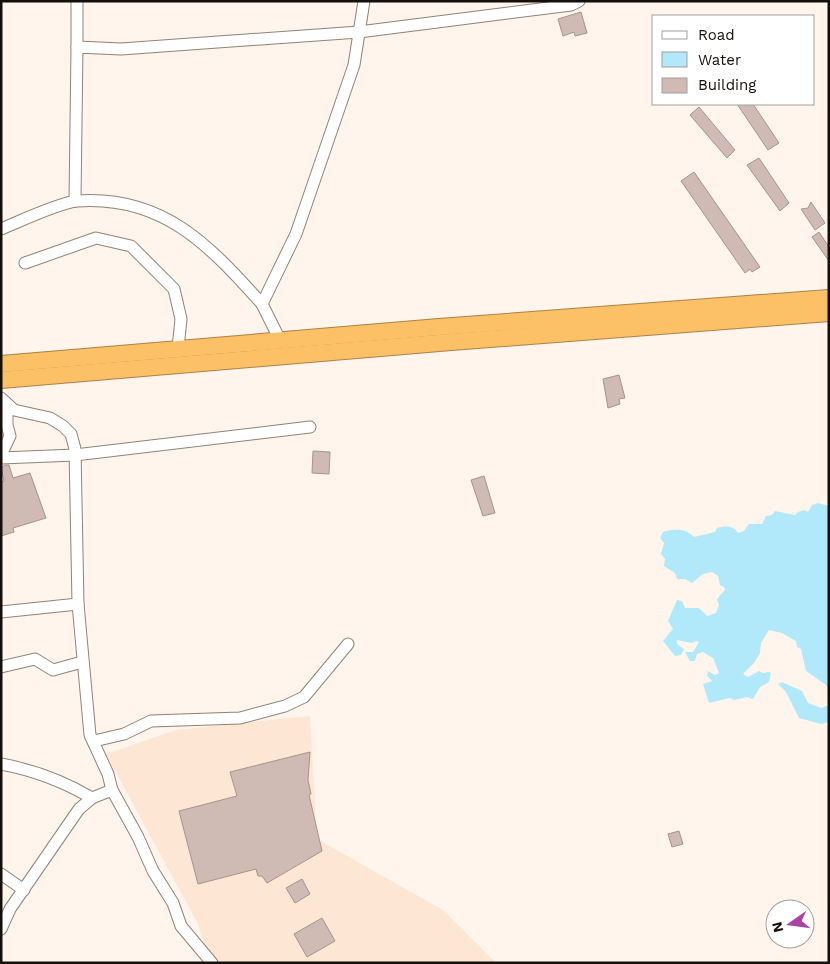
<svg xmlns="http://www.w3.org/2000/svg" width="830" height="964" font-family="'Work Sans',sans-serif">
	<rect width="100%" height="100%" fill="#fff5ed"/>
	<polygon fill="#fde6d3" points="310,716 317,839 443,910 496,963 210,963 198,924 106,754 176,730"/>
	<g fill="#b1e9fa">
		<path d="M 818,503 L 829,506 L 829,691 L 826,685 L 806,671 L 801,649 L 797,647 L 796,641 L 782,633 L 769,630 L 761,643 L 760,653 L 754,663 L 743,674 L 748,677 L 759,671 L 763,673 L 769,672 L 771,673 L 769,682 L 760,687 L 753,699 L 747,697 L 734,700 L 730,698 L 709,703 L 703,684 L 712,681 L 707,676 L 708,671 L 715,675 L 719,673 L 713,658 L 703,652 L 697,654 L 695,661 L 690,661 L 685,652 L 693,652 L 699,642 L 697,641 L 691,643 L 677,640 L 677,644 L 684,649 L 681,655 L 675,656 L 663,641 L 673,629 L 668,621 L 677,600 L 682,601 L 685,608 L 699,608 L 707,616 L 716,613 L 719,605 L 717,599 L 725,590 L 724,587 L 720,585 L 718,576 L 712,572 L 703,574 L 692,583 L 685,579 L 677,579 L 675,573 L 664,566 L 665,559 L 661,554 L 664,543 L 660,538 L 663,532 C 675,529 685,528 694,537 L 715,532 L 717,528 C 726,526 733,525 738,533 L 744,531 L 749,524 L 762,524 L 766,516 L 772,515 L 775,511 L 795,515 L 798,512 L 804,510 L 808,512 L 812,505 Z"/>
		<polygon points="782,682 802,691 808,703 821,708 829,705 829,722 821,724 799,718 786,692 778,684"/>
	</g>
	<g fill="#cfbbb3" stroke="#a6938c">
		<polygon points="581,12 587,33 575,36 574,32 563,36 558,19"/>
		<polygon points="737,104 753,104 779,143 768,150"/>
		<polygon points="699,107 735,150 727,158 690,115"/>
		<polygon points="759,158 789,203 780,211 747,165"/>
		<polygon points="694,172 760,267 752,272 750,269 745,273 681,181"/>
		<polygon points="811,202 825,223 815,230 801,209 808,208"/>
		<polygon points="819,232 829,247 829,261 812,237"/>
		<polygon points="619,375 625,398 619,399 620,404 608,408 603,379"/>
		<polygon points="313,451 330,452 329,474 312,473"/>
		<polygon points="5,465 9,465 13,478 30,473 46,518 13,528 14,532 1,536 1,482 4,481 1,468"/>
		<polygon points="484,476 495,513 483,516 471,480"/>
		<polygon points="310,752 308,780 311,794 309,795 322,851 267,883 262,876 258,876 256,869 198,884 179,811 237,796 230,772"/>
		<polygon points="679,831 683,844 672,847 668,834"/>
		<polygon points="302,879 310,894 295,903 286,888"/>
		<polygon points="322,918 335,941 307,957 294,934"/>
	</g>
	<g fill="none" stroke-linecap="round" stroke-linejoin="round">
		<g stroke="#918276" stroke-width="13">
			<g id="minor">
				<polyline points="77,1 77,47"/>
				<polyline points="75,201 77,47 121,49 359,32 571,5 579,1"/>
				<path d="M 1,229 C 18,222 61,202 77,201 C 163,195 209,245 262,304"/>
				<polyline points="25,263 96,238 131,246 174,289 181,319 178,348"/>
				<polyline points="280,340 262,304 296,234 354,65 364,1"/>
				<polyline points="1,398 14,410 50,418 63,426 71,434 75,449 78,604 90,735 108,774 112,790 138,837 153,871 173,903 181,926 212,963"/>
				<polyline points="1,455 10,436 7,425 7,404"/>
				<polyline points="1,458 75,455 310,427"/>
				<polyline points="1,612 78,604"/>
				<polyline points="1,667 35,659 53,670 82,662"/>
				<polyline points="94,741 124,734 151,721 240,718 285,706 304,697 348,644"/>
				<path d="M 1,764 C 34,770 63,781 92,798"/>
				<polyline points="1,874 24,890"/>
				<polyline points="1,929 10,909 79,809 92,798 112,790"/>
			</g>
		</g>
		<g stroke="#ab8247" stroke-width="18">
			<g id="highway">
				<polyline points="1,364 439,327 829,298"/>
				<polyline points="1,380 451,342 829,313"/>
			</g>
		</g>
		<use href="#minor" stroke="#fff" stroke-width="11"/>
		<use href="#highway" stroke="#fcc067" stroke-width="16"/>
	</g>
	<rect width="830" height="964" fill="none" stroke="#150f0b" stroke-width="5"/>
	<rect x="652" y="15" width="162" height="90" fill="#ffffff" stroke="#a19f9d"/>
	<rect x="662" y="31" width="25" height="8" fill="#ffffff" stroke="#a19f9d"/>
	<text x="698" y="40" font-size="15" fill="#150f0b">Road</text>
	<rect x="662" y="52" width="25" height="15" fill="#b1e9fa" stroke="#a19f9d"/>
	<text x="698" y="65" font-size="15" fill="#150f0b">Water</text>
	<rect x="662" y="78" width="25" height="15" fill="#cfbbb3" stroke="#a19f9d"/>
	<text x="698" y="90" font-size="15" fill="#150f0b">Building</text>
	<g transform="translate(790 924) rotate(256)"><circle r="24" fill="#ffffff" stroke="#a19f9d"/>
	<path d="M0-4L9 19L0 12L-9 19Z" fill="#aa42a5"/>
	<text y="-8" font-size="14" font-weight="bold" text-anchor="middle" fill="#150f0b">N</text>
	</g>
</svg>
